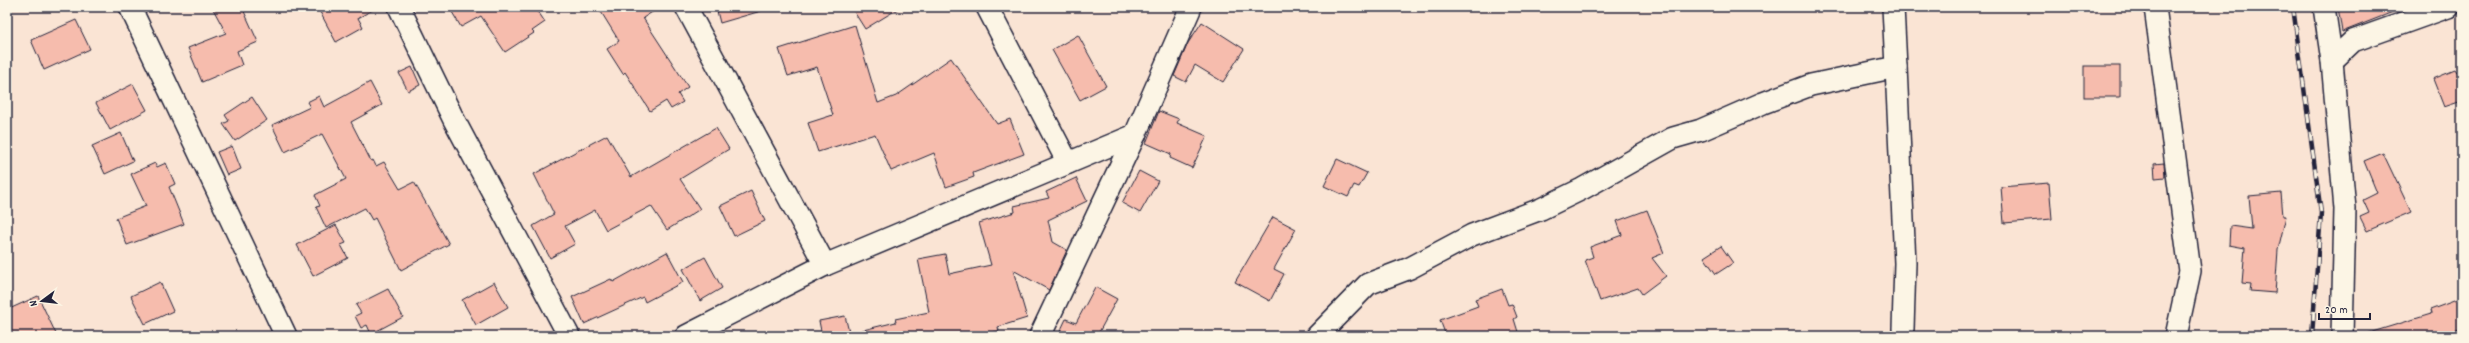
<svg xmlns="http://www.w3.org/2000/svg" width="2469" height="343" font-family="Dekko,sans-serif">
	<rect width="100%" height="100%" fill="#fae4d4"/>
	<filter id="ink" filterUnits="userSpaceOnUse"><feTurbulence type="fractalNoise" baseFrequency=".025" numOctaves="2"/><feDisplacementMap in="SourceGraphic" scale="8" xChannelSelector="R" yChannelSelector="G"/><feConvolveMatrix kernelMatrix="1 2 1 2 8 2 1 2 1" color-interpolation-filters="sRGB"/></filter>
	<g filter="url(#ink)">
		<g fill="#f6bcad" stroke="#22223b">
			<polygon points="212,7 242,7 258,42 237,51 242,65 202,82 188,48 226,33"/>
			<polygon points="330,7 378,7 358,18 363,27 336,42 320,12"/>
			<polygon points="449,7 535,7 545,22 532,31 534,33 505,52 481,16 461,27"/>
			<polygon points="598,7 660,7 643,18 688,87 678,94 683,102 671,109 666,101 650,111 625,72 623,74 607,49 619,41"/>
			<polygon points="716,7 761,7 761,11 720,23"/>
			<polygon points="851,7 901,7 865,29"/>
			<polygon points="2338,7 2403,7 2403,8 2342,32"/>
			<polygon points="76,20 90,49 44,70 31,40"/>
			<polygon points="1202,22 1244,49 1223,82 1195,65 1186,82 1174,76 1188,43"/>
			<polygon points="855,25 878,103 896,96 951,58 997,124 1010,119 1024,154 973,173 974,177 946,187 934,153 891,171 875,134 818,152 808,123 833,115 817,67 788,76 779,49"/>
			<polygon points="1078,35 1106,86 1080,100 1052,50"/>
			<rect x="2084" y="66" width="36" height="31"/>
			<polygon points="412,67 420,85 408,91 399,73"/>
			<polygon points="2455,70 2457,73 2462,72 2462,101 2444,107 2433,79"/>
			<polygon points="370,82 382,105 351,122 371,161 373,160 376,166 384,162 400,189 414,182 449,244 401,270 375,218 372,220 365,208 326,228 316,207 320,206 315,195 346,179 322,134 285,152 272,125 310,107 307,102 319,96 324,107"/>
			<polygon points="133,84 147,110 110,130 96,103"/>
			<polygon points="252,97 267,120 235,141 223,124 229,121 225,115"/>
			<polygon points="1159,111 1179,119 1177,123 1207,136 1192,168 1170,158 1171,154 1146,143"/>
			<polygon points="716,128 729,149 680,179 700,209 667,230 651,206 606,230 595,210 565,226 575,244 550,258 533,226 554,214 534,174 607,135 631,177"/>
			<polygon points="121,133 133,161 105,174 92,146"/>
			<polygon points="232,146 241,169 227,175 217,152"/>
			<polygon points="2383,153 2411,212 2367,231 2360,217 2369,213 2363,200 2377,193 2364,161"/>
			<polygon points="1337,159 1367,173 1359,187 1354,185 1348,197 1324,186"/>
			<polygon points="155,163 157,167 166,163 175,184 169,187 184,224 127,245 116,218 146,206 131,174"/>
			<polygon points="2164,163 2165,177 2155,178 2154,164"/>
			<polygon points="1139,171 1158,181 1140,213 1122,203"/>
			<polygon points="1076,178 1087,201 1048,220 1053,242 1067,250 1049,290 1013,270 1027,318 998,327 999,331 973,336 860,336 859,331 896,322 895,319 929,312 918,259 945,254 949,274 991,265 979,223 1015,212 1014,206 1049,198 1046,192"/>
			<polygon points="2049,183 2052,219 2004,223 2001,187"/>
			<polygon points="751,191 765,221 734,236 720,206"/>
			<polygon points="2281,193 2283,216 2286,216 2278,250 2275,293 2250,291 2251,284 2242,283 2245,248 2229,245 2230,226 2252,229 2249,196"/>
			<polygon points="1647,210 1664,253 1652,258 1666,276 1642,294 1638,288 1600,301 1585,260 1593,257 1590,247 1622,235 1617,221"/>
			<polygon points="1273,217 1296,229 1274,269 1284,274 1270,301 1235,282"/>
			<polygon points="336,225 346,243 341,245 348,258 313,276 297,245"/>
			<polygon points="1721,246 1733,263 1716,274 1704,257"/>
			<polygon points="667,252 683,282 645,302 643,297 584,324 572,297 611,279 613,282"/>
			<polygon points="705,257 722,288 700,301 683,269"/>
			<polygon points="160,282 173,311 145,324 131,296"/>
			<polygon points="494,282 508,307 476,325 462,300"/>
			<polygon points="1095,287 1117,299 1098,334 1103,336 1058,336 1066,319 1076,323"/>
			<polygon points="388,289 403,317 371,334 367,325 361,328 355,316 361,313 356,305"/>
			<polygon points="1502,289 1508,305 1512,304 1517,317 1514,319 1518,332 1509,336 1446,336 1440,320 1478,306 1475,299"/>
			<polygon points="38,296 57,336 7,336 7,310"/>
			<polygon points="2462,298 2462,328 2439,336 2369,336 2369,333 2431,314 2430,310"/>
			<polygon points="845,316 850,336 822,336 819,321"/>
		</g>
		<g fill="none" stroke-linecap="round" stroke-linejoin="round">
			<g stroke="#22223b" stroke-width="24">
				<g id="minor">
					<polyline points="130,7 286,336"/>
					<polyline points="399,7 453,118 569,336"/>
					<polyline points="686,7 825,265"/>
					<polyline points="987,7 1068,163"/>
					<polyline points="2155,7 2190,271 2176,336"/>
					<polyline points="2324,7 2332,61 2345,209 2342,336"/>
					<polyline points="2332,61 2353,41 2448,7"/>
					<polyline points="1896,67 1905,263 1903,329"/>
					<polyline points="686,336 825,265 1135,135"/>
					<polyline points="1040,336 1135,135 1191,7"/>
					<polyline points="1317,336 1368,284 1410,268 1472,235 1541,209 1582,189 1673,138 1701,130 1763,103 1811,85 1896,67 1893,7"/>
				</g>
			</g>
			<use href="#minor" stroke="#fcf5e5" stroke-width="21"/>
			<g stroke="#22223b" stroke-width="4.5">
				<polyline id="rail" points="2293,7 2321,213 2312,336"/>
			</g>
			<use href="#rail" stroke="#fcf5e5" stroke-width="3" stroke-dasharray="9" stroke-linecap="butt"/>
		</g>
	</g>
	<rect width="2469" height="343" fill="none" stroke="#fcf5e5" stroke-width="24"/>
	<rect x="12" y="12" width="2445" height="319" fill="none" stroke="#22223b" stroke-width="1.5" filter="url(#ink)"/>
	<g transform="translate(42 301) rotate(255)" stroke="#fcf5e5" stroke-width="3" paint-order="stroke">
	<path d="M0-3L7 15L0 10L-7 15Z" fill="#22223b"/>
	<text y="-6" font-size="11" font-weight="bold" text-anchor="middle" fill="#22223b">N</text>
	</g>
	<path d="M2319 313v6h51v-6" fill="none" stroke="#22223b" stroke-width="2"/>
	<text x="2325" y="313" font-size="12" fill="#22223b" stroke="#fcf5e5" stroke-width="3" paint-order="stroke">20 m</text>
</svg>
